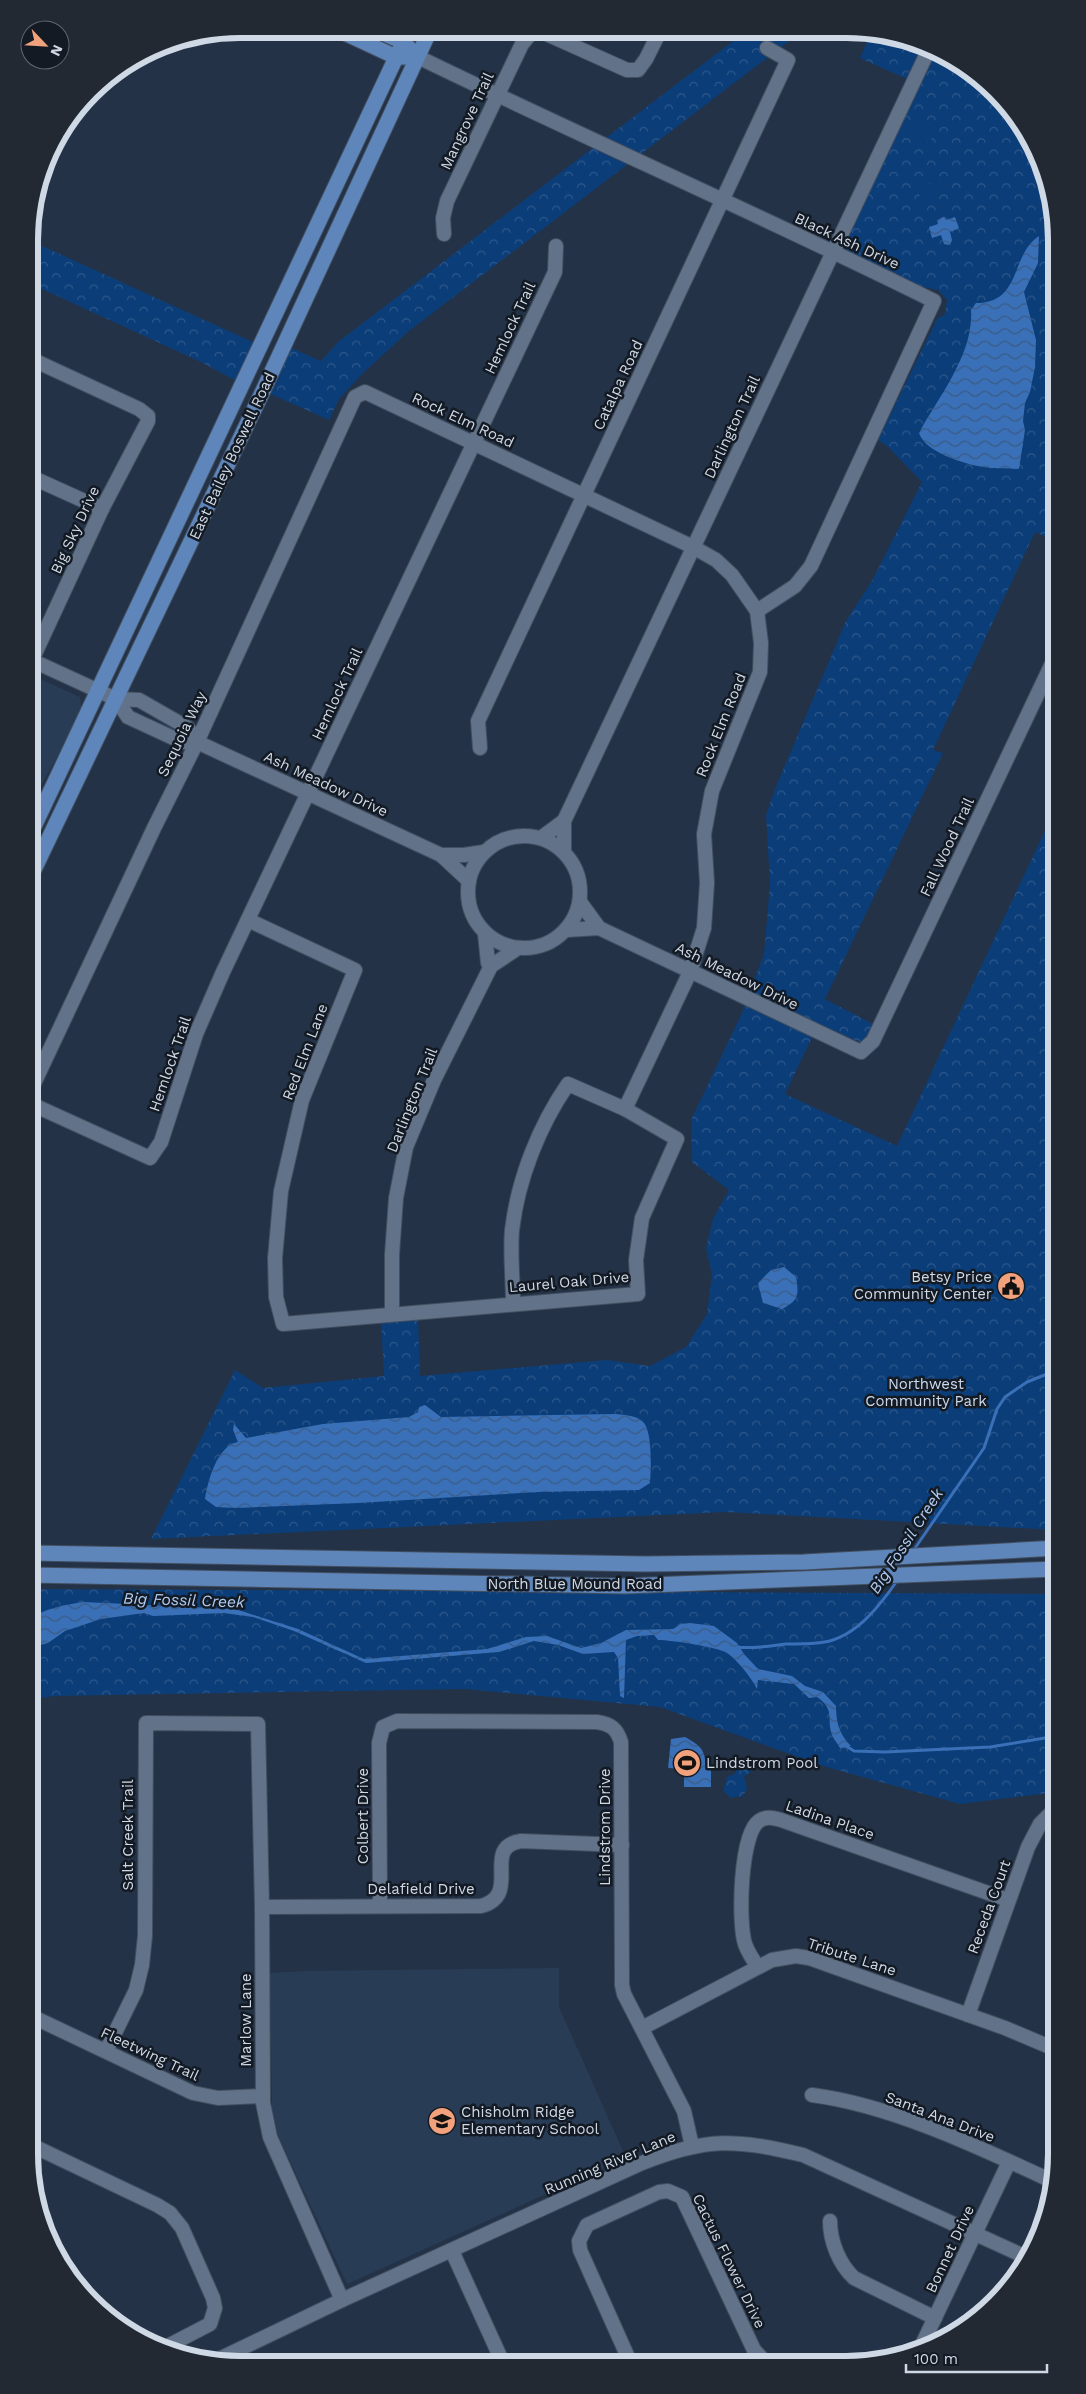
<svg xmlns="http://www.w3.org/2000/svg" width="1086" height="2394" font-family="'Work Sans',sans-serif">
	<defs>
		<pattern id="forest-crowns" width="20" height="18" patternUnits="userSpaceOnUse" patternTransform="scale(1.25)"><rect width="20" height="18" fill="#0b3d78"/><path d="M2 6a3 3 0 1 1 6 0M12 15a3 3 0 1 1 6 0" fill="none" stroke="#2e588b"/></pattern>
		<pattern id="water-waves" width="16" height="10" patternUnits="userSpaceOnUse" patternTransform="scale(1.25)"><rect width="16" height="10" fill="#3970b7"/><path d="M0 5q4-4 8 0t8 0" fill="none" stroke="#3b5b84"/></pattern>
	</defs>
	<rect width="100%" height="100%" fill="#233246"/>
	<g fill="#293c55">
		<polygon points="29,674 80,697 82,712 29,807"/>
		<polygon points="559,1968 559,2007 626,2158 347,2284 278,2135 272,2108 270,1973 306,1971"/>
	</g>
	<g fill="url(#forest-crowns)">
		<polygon points="745,32 801,32 409,331 363,373 339,399 329,420 266,392 289,347 321,361 338,342"/>
		<polygon points="871,33 887,33 924,45 907,79 860,58"/>
		<path d="M 936,49 C 981,65 1040,169 1053,213 C 1056,222 1056,231 1057,240 L 1057,464 L 1048,505 L 1057,509 L 1057,542 L 1035,532 L 933,750 L 943,753 L 825,999 L 875,1025 L 863,1043 L 818,1025 L 785,1094 L 897,1146 L 1057,805 L 1057,1530 L 725,1512 L 151,1539 L 235,1370 L 263,1388 L 384,1376 L 381,1321 L 418,1319 L 420,1376 L 607,1360 L 650,1366 L 686,1347 L 707,1314 L 712,1274 L 706,1248 L 713,1219 L 729,1190 L 692,1162 L 691,1120 L 742,1013 L 764,954 L 770,884 L 766,815 L 775,789 L 846,621 L 872,581 L 922,482 L 887,446 L 878,440 L 937,319 L 945,314 L 947,300 L 938,290 L 923,287 L 848,251 L 844,247 Z"/>
		<polygon points="29,240 255,343 238,382 203,363 29,283"/>
		<polygon points="29,1589 1057,1594 1057,1792 960,1804 823,1766 660,1707 465,1689 54,1696 29,1700"/>
		<polygon points="741,1758 750,1760 754,1765 751,1772 744,1776 747,1788 743,1796 731,1798 723,1791 727,1777 736,1773 735,1765"/>
	</g>
	<g fill="#0b3d78">
		<polygon points="915,113 938,126 929,143 905,130"/>
		<polygon points="937,181 940,194 922,201 918,191 922,190 921,187"/>
	</g>
	<g fill="url(#water-waves)">
		<polygon points="944,217 946,220 955,217 959,228 950,232 952,240 950,245 944,244 941,235 932,238 929,227 938,224 937,220"/>
		<path d="M 1039,236 L 1038,263 L 1024,292 L 1036,340 L 1035,367 L 1030,392 L 1025,403 L 1023,421 L 1025,430 L 1019,469 C 1007,468 994,469 983,467 C 964,464 925,452 919,433 C 939,396 974,354 971,310 L 976,303 C 1022,303 1010,255 1039,236 Z"/>
		<path d="M 784,1267 L 796,1277 C 799,1295 799,1300 782,1309 L 763,1303 L 758,1283 L 771,1270 Z"/>
		<path d="M 425,1405 L 441,1417 L 615,1414 C 624,1415 635,1415 642,1421 C 653,1429 651,1470 650,1483 L 639,1490 L 538,1492 L 358,1503 L 235,1508 L 216,1507 L 205,1499 C 208,1480 217,1446 238,1442 L 233,1430 L 234,1424 L 246,1438 L 323,1424 L 409,1417 L 418,1412 L 419,1407 Z"/>
		<path d="M 83,1602 L 235,1609 L 298,1629 L 364,1659 L 487,1649 L 526,1637 L 547,1636 L 581,1648 L 601,1643 L 626,1630 L 673,1629 L 681,1624 L 690,1623 L 714,1626 L 737,1643 L 744,1654 L 758,1669 L 792,1676 L 805,1686 L 823,1692 L 836,1706 C 836,1722 839,1734 851,1746 L 840,1748 C 838,1744 835,1741 833,1737 C 825,1720 837,1711 817,1697 L 809,1698 L 794,1684 L 758,1680 L 757,1689 C 751,1677 738,1661 727,1653 C 718,1647 670,1640 658,1640 L 654,1635 L 637,1636 L 626,1640 L 624,1698 L 620,1696 L 618,1658 L 614,1652 L 583,1654 L 558,1645 L 534,1641 L 499,1652 L 366,1663 L 294,1631 L 253,1617 L 224,1613 L 153,1616 L 144,1613 L 101,1619 L 65,1631 L 48,1643 L 29,1648 L 29,1620 C 45,1608 64,1605 83,1602 Z"/>
		<path d="M 685,1737 C 701,1746 705,1749 706,1768 L 711,1770 L 711,1787 L 684,1787 L 684,1769 L 668,1768 L 671,1739 Z"/>
	</g>
	<g fill="none" stroke-linecap="round" stroke-linejoin="round">
		<g stroke="#3970b7" stroke-width="3">
			<polyline points="913,1551 984,1448 997,1409 1005,1397 1027,1382 1057,1370"/>
			<path d="M 737,1647 C 754,1649 769,1646 786,1644 C 797,1644 807,1644 817,1643 C 853,1641 878,1608 897,1581"/>
			<polyline points="843,1744 854,1751 885,1752 990,1747 1057,1736"/>
		</g>
		<g stroke="#434f60" stroke-width="16">
			<g id="minor">
				<polyline points="540,31 627,70 638,70 646,59 660,31"/>
				<path d="M 418,57 C 589,140 763,216 934,301 L 811,566 L 795,586 L 757,611"/>
				<polyline points="444,234 443,218 447,201 522,44 533,31 538,31"/>
				<polyline points="29,358 139,409 148,416 148,421 102,509 32,660"/>
				<polyline points="29,476 102,509"/>
				<polyline points="29,659 116,699 139,700 188,728 197,742"/>
				<polyline points="116,699 128,717 182,742 197,742 441,855 469,881"/>
				<polyline points="480,748 478,721 788,60 767,48"/>
				<circle cx="524" cy="892" r="56"/>
				<polyline points="541,838 564,821"/>
				<polyline points="564,852 564,821 930,47"/>
				<polyline points="441,855 464,855 484,852"/>
				<polyline points="580,902 599,928"/>
				<path d="M 248,920 L 355,970 L 302,1100 L 281,1191 L 275,1258 L 276,1297 L 283,1324 L 638,1294 L 636,1260 L 642,1218 L 677,1139 L 625,1109 L 568,1084 C 539,1126 518,1179 512,1230 C 510,1254 513,1280 513,1303"/>
				<polyline points="566,930 599,928 861,1052 873,1041 1057,653"/>
				<polyline points="485,934 488,963 491,966"/>
				<polyline points="29,1094 154,828 197,742 355,397 365,392 693,547 716,560 732,575 757,611 761,643 760,672 712,791 704,834 707,883 704,928 690,972 625,1109"/>
				<polyline points="29,1103 150,1158 161,1142 196,1034 223,972 555,272 556,246"/>
				<polyline points="392,1314 392,1255 396,1198 406,1147 434,1080 491,966 518,948"/>
				<path d="M 380,1906 L 379,1743 L 383,1727 L 397,1721 L 597,1722 C 611,1724 617,1729 621,1742 L 622,1985 L 624,1994 L 684,2111 L 692,2146"/>
				<path d="M 262,1907 L 481,1906 C 523,1895 480,1847 521,1841 L 622,1845"/>
				<polyline points="29,1938 29,1915"/>
				<path d="M 758,1967 C 753,1960 748,1952 745,1944 C 738,1922 740,1834 759,1821 C 766,1816 773,1818 781,1820 L 1008,1900"/>
				<polyline points="29,2015 193,2093 218,2098 263,2096"/>
				<polyline points="968,2015 1028,1847 1040,1824 1049,1815"/>
				<polyline points="642,2028 772,1960 796,1956 809,1958 1005,2028 1057,2050"/>
				<polyline points="106,2051 136,1990 142,1965 145,1936 146,1723 258,1724 262,1907 263,2103 270,2137 342,2300"/>
				<path d="M 812,2095 C 891,2105 981,2148 1054,2182"/>
				<polyline points="29,2144 157,2205 170,2213 182,2228 213,2298 215,2308 210,2324 162,2349"/>
				<path d="M 830,2221 C 830,2241 839,2264 854,2278 L 935,2318"/>
				<polyline points="452,2251 503,2363"/>
				<polyline points="920,2349 1009,2162"/>
				<path d="M 215,2361 L 342,2300 L 642,2163 C 707,2137 736,2139 803,2155 L 1028,2258"/>
				<polyline points="631,2364 580,2250 579,2241 587,2225 659,2192 668,2191 682,2197 754,2350 768,2365"/>
			</g>
		</g>
		<g stroke="#434f60" stroke-width="17">
			<g id="major">
				<polyline points="336,29 396,57 406,57"/>
				<polyline points="376,30 403,42 409,48"/>
				<polyline points="29,837 409,30"/>
				<polyline points="29,880 261,395 430,30"/>
				<polyline points="29,1553 645,1564 804,1562 1057,1548"/>
				<polyline points="29,1575 625,1586 1057,1569"/>
			</g>
		</g>
		<use href="#minor" stroke="#627389" stroke-width="14"/>
		<use href="#major" stroke="#5e86bb" stroke-width="15"/>
	</g>
	<defs>
		<g id="civic-disc" transform="scale(1.4375)"><circle r="9.5" fill="#f1a17c" stroke="#131a23"/><path d="M-.6-6.5H3V-4.5H.6V-3L4-1V1h2V6H-6V1h2V-1L-.6-3ZM-1.2 2.5V6h2.4V2.5Z" fill="#111"/></g>
		<g id="stadium-disc" transform="scale(1.4375)"><circle r="9.5" fill="#f1a17c" stroke="#131a23"/><path d="M0-5a6.5 5 0 1 0 0 10a6.5 5 0 1 0 0-10ZM-3.5-1.8h7v3.6h-7Z" fill="#111"/></g>
		<g id="school-disc" transform="scale(1.4375)"><circle r="9.5" fill="#f1a17c" stroke="#131a23"/><path d="M0-5L7-2L0 1L-7-2ZM-4 1L0 2.5L4 1V4Q0 6-4 4Z" fill="#111"/></g>
	</defs>
	<g fill-rule="evenodd">
		<use href="#civic-disc" x="1011" y="1286"/>
		<use href="#stadium-disc" x="687" y="1763"/>
		<use href="#school-disc" x="442" y="2121"/>
	</g>
	<g text-anchor="middle" dominant-baseline="central" stroke-width="5" stroke-linejoin="round" paint-order="stroke">
		<g font-size="15" fill="#cfd9e6" stroke="#131a23">
			<text transform="translate(467 121) rotate(-65)">Mangrove Trail</text>
			<text transform="translate(847 241) rotate(25)">Black Ash Drive</text>
			<text transform="translate(510 328) rotate(-65)">Hemlock Trail</text>
			<text transform="translate(618 385) rotate(-65)">Catalpa Road</text>
			<text transform="translate(463 420) rotate(25)">Rock Elm Road</text>
			<text transform="translate(732 427) rotate(-65)">Darlington Trail</text>
			<text transform="translate(232 456) rotate(-65)">East Bailey Boswell Road</text>
			<text transform="translate(75 530) rotate(-65)">Big Sky Drive</text>
			<text transform="translate(337 694) rotate(-65)">Hemlock Trail</text>
			<text transform="translate(721 725) rotate(-68)">Rock Elm Road</text>
			<text transform="translate(182 734) rotate(-64)">Sequoia Way</text>
			<text transform="translate(326 784) rotate(25)">Ash Meadow Drive</text>
			<text transform="translate(947 847) rotate(-65)">Fall Wood Trail</text>
			<text transform="translate(737 976) rotate(26)">Ash Meadow Drive</text>
			<text transform="translate(305 1052) rotate(-69)">Red Elm Lane</text>
			<text transform="translate(170 1064) rotate(-71)">Hemlock Trail</text>
			<text transform="translate(412 1100) rotate(-68)">Darlington Trail</text>
			<text transform="translate(569 1282) rotate(-5)">Laurel Oak Drive</text>
			<text x="575" y="1584">North Blue Mound Road</text>
			<text transform="translate(363 1816) rotate(-90)">Colbert Drive</text>
			<text transform="translate(830 1820) rotate(19)">Ladina Place</text>
			<text transform="translate(605 1827) rotate(-90)">Lindstrom Drive</text>
			<text transform="translate(128 1835) rotate(-90)">Salt Creek Trail</text>
			<text x="421" y="1889">Delafield Drive</text>
			<text transform="translate(989 1907) rotate(-70)">Receda Court</text>
			<text transform="translate(852 1957) rotate(18)">Tribute Lane</text>
			<text transform="translate(246 2020) rotate(-90)">Marlow Lane</text>
			<text transform="translate(150 2054) rotate(25)">Fleetwing Trail</text>
			<text transform="translate(940 2117) rotate(21)">Santa Ana Drive</text>
			<text transform="translate(610 2163) rotate(-23)">Running River Lane</text>
			<text transform="translate(950 2249) rotate(-65)">Bonnet Drive</text>
			<text transform="translate(729 2261) rotate(64)">Cactus Flower Drive</text>
		</g>
		<g font-size="15" fill="#cfd9e6" stroke="#131a23" text-anchor="start">
			<text x="992" y="1277" text-anchor="end">Betsy Price<tspan x="992" dy="17">Community Center</tspan></text>
			<text x="706" y="1763">Lindstrom Pool</text>
			<text x="461" y="2112">Chisholm Ridge<tspan x="461" dy="17">Elementary School</tspan></text>
		</g>
		<g font-size="15" fill="#cbdaed" stroke="#131a23">
			<text x="926" y="1384">Northwest<tspan x="926" dy="17">Community Park</tspan></text>
		</g>
		<g font-size="16" font-style="italic" fill="#afccf2" stroke="#131a23">
			<text transform="translate(906 1541) rotate(-57)">Big Fossil Creek</text>
			<text transform="translate(184 1600) rotate(2)">Big Fossil Creek</text>
		</g>
	</g>
	<path d="M0 0H1086V2394H0ZM240 38H846A202 202 0 0 1 1048 240V2154A202 202 0 0 1 846 2356H240A202 202 0 0 1 38 2154V240A202 202 0 0 1 240 38Z" fill="#222933" fill-rule="evenodd"/>
	<path fill="none" stroke="#cfd9e6" stroke-width="6" d="M240 38H846A202 202 0 0 1 1048 240V2154A202 202 0 0 1 846 2356H240A202 202 0 0 1 38 2154V240A202 202 0 0 1 240 38Z"/>
	<g transform="translate(45 45) rotate(115)"><circle r="24" fill="#131a23" stroke="#5e6671"/>
	<path d="M0-4L9 19L0 12L-9 19Z" fill="#f1a17c"/>
	<text y="-8" font-size="14" font-weight="bold" text-anchor="middle" fill="#cfd9e6">N</text>
	</g>
	<path d="M906 2364v8h141v-8" fill="none" stroke="#cfd9e6" stroke-width="2.5"/>
	<text x="914" y="2364" font-size="15" fill="#cfd9e6" stroke="#131a23" stroke-width="4" paint-order="stroke">100 m</text>
</svg>
